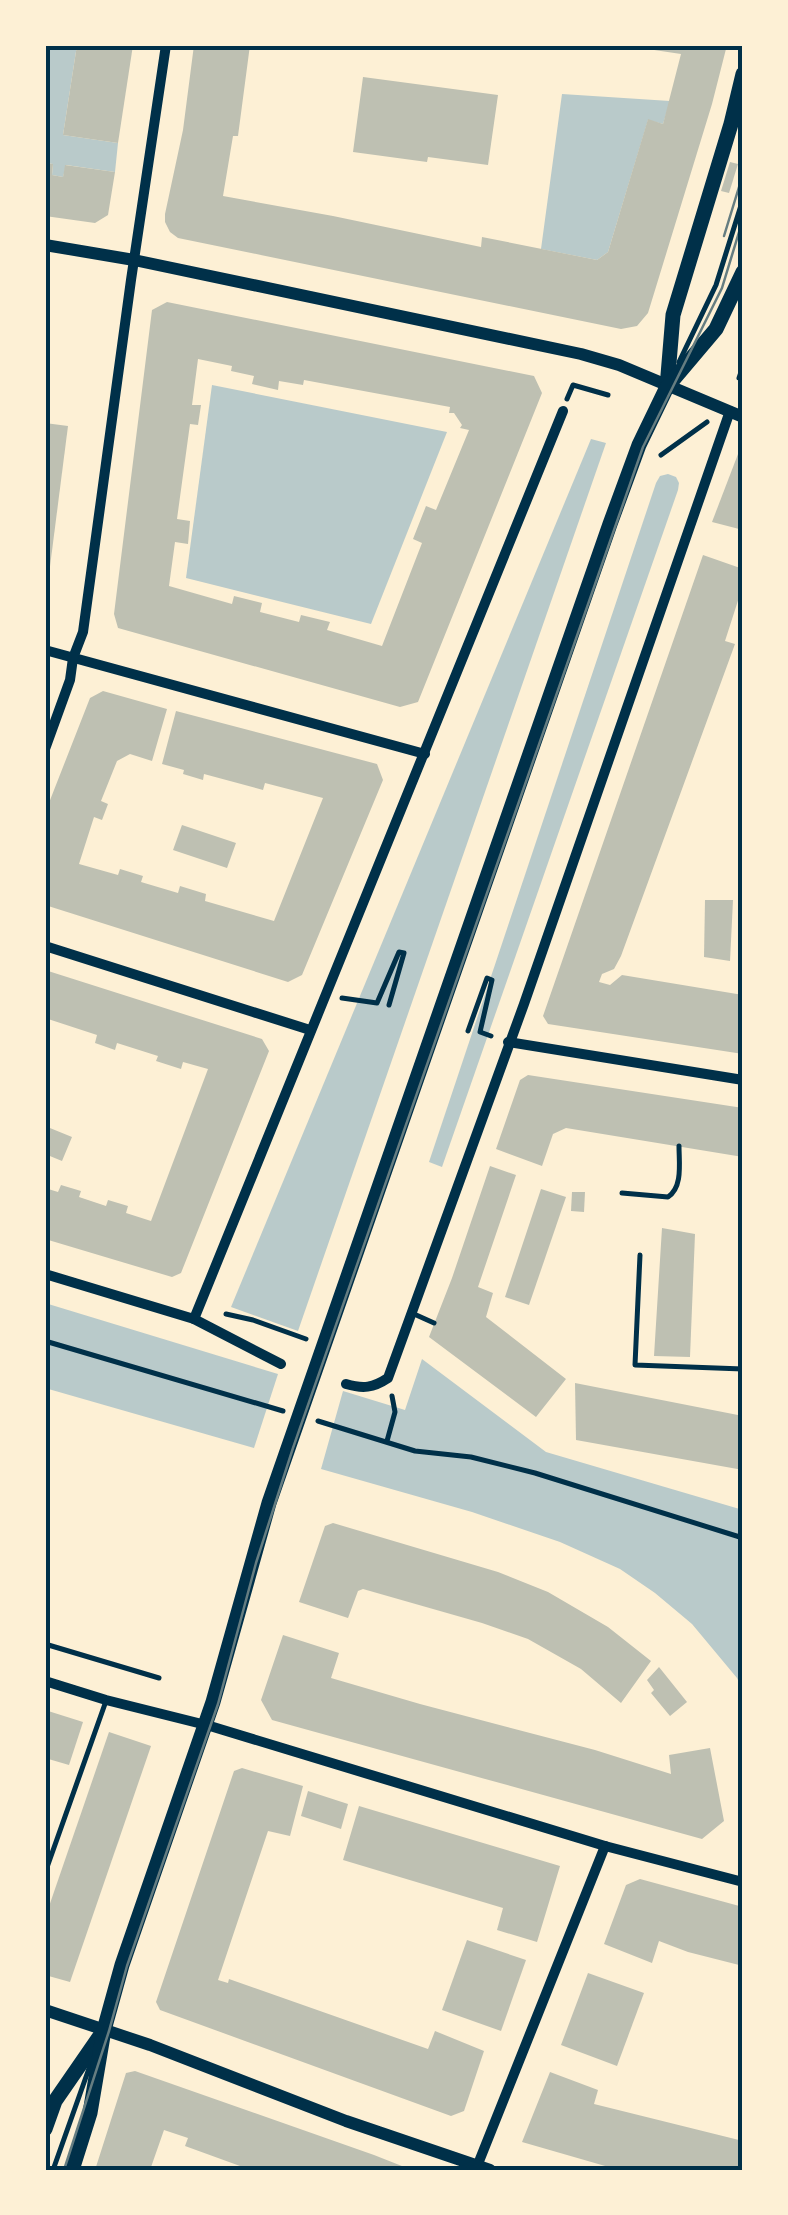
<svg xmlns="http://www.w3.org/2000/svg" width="788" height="2215" font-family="'Archivo Narrow',sans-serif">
	<rect width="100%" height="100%" fill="#fdf0d5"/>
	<g fill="#b9caca">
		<polygon points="45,45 77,45 63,135 118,143 115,172 66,165 63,177 52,175 53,164 45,163"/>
		<polygon points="562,94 670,101 663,124 648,120 608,252 597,260 541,249"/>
		<polygon points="212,385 447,432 371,624 186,578"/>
		<polygon points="591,439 606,443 298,1331 231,1307"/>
		<polygon points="668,474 676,477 679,483 678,490 442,1167 429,1162 656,483 660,476"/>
		<polygon points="45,1303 278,1374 254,1448 45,1388"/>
		<polygon points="422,1359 546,1452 743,1510 743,1691 737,1678 692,1624 655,1593 620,1569 560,1542 472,1512 321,1469 343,1391 405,1410"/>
	</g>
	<g fill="#bec0b2" fill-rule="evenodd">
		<polygon points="77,45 133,45 118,143 63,135"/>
		<polygon points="194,45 250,45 238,136 233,136 223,196 333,216 481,247 482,237 597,260 608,252 648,119 663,124 681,54 634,47 634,45 727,45 712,104 648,313 637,326 621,329 178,238 170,232 165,222 165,214 183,130"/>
		<polygon points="363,77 498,95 488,165 428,157 427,162 353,152"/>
		<polygon points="730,162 738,164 729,193 721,191"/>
		<polygon points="45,163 53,164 52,175 63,177 65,165 115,172 108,215 95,223 45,216"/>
		<path d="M 167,302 L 534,376 L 542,393 L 418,702 L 400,707 L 118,628 L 114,614 L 152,310 ZM 198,359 L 232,366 L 231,371 L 254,376 L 252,384 L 278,390 L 279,381 L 303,385 L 304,380 L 450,407 L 449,413 L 454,413 L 462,425 L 460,428 L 469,430 L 436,510 L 426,506 L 413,539 L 422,543 L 382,646 L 327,630 L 330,622 L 301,615 L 299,622 L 260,612 L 262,603 L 234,596 L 232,604 L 169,586 L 175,542 L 188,544 L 190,521 L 177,519 L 190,424 L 198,425 L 201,405 L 192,405 Z"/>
		<polygon points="45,423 68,426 48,582 45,584"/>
		<polygon points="743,441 743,530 712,522"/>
		<polygon points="703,555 743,569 743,585 725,641 735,644 621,956 614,969 602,974 599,982 610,985 622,975 743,995 743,1054 548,1024 543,1016"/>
		<polygon points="103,691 167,709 152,761 130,754 117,761 101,801 108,804 102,820 94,817 79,864 118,875 120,869 143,876 141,882 178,893 180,886 206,894 205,901 274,921 323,798 265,783 263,790 204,774 203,780 183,774 184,770 162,764 176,711 377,764 383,780 302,975 288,982 45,905 45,813 90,698"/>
		<polygon points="182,825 236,843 227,868 173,850"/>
		<polygon points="705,900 733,900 730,961 704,957"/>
		<polygon points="45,970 262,1039 269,1051 181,1273 172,1277 45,1239 45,1188 58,1192 61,1185 81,1191 79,1197 106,1206 108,1200 128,1206 126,1213 151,1221 208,1069 183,1062 181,1069 156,1061 158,1056 117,1043 115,1050 95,1043 97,1035 45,1018"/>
		<polygon points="528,1075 743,1108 743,1157 566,1128 553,1134 542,1166 496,1149 520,1080"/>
		<polygon points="45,1126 72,1137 62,1161 45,1154 47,1145 45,1145"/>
		<polygon points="490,1166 516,1175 478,1287 493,1293 486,1317 566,1379 536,1417 429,1337 452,1278"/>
		<polygon points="541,1189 566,1197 529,1305 505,1297"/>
		<polygon points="572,1192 585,1192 584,1212 571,1211"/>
		<polygon points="662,1228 695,1234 690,1357 654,1356"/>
		<polygon points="575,1383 743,1416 743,1470 576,1440"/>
		<polygon points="333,1523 498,1572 548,1592 608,1627 651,1661 621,1703 581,1669 528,1639 482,1623 363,1589 358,1591 348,1618 299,1602 325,1526"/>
		<polygon points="283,1635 339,1653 331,1678 420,1704 595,1750 671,1774 669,1755 710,1748 724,1821 702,1839 272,1720 261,1700"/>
		<polygon points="659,1667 687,1702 670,1716 651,1693 654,1690 647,1680"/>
		<polygon points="45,1710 83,1722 69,1765 45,1758"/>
		<polygon points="109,1732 151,1746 70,1982 45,1975 45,1918"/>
		<polygon points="242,1768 303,1786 290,1836 268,1831 218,1980 228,1983 229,1979 428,2049 435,2031 484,2051 464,2111 451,2116 160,2010 156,2002 234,1771"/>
		<polygon points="308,1791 348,1804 341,1829 301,1816"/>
		<polygon points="359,1806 560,1866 537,1942 497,1930 503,1908 343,1860"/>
		<polygon points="640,1879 743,1907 743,1966 688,1952 659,1941 652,1963 604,1944 626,1885"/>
		<polygon points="467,1940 526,1960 501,2031 442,2010"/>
		<polygon points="588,1973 644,1993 617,2066 561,2045"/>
		<polygon points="135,2071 374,2155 412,2170 251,2170 185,2146 188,2138 164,2130 150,2170 95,2170 126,2073"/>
		<polygon points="550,2072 598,2090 594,2104 743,2141 743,2170 619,2170 522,2142"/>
	</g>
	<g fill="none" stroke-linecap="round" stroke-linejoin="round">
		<g stroke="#003049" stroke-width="5">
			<polyline points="739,378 743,366"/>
			<polyline points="567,399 573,385 608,395"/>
			<polyline points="661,455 707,422"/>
			<polyline points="342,998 377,1003 399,952 404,953 389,1005"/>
			<polyline points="468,1031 487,978 492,980 480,1032 491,1036"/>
			<path d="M 622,1193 L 668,1197 C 683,1187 679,1163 679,1146"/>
			<polyline points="226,1314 253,1320 306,1339"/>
			<polyline points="45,1341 283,1411"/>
			<polyline points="318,1421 415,1451 471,1457 535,1473 743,1538"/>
			<polyline points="387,1441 395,1412 392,1396"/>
			<polyline points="45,1644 159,1678"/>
		</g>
		<g stroke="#003049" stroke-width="5">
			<polyline points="679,362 716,285 743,199"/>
			<polyline points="640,1255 635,1365 743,1369"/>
			<polyline points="414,1314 434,1323"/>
			<polyline points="45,1873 106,1701"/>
			<polyline points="53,2170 92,2060"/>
		</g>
		<g stroke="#003049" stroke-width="10">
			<polyline points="45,650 425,754"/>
			<polyline points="45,749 70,680 73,658 83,632 131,280 166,45"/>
			<polyline points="45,946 310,1030"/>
			<polyline points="508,1042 743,1080"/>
			<polyline points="45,1274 194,1319 281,1364"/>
			<polyline points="194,1319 563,411"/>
			<path d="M 346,1384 C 363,1389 373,1388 388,1378 L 524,1004 L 730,411"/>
			<polyline points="45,1681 106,1700 210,1726 605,1846 743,1882"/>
			<polyline points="476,2169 605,1846"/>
		</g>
		<g stroke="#003049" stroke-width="12">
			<polyline points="45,245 134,260 581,354 619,365 743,417"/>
			<polyline points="45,2010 150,2045 346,2121 490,2170"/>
		</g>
		<g stroke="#003049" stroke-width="15">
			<polyline points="667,387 673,315 731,124 743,74"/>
			<polyline points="45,2129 55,2101 102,2033"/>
			<polyline points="72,2170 90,2113 104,2030 122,1965 213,1702 269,1503 610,524 639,445 667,387 716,329 743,272"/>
		</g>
		<g stroke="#657d81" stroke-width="2.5">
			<polyline points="724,236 743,174"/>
			<polyline points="64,2170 109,2031 127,1966 218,1704 256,1563 293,1448 643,447 722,288 743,219"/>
		</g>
	</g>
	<rect width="788" height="2215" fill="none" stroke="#fdf0d5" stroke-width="95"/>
	<rect x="48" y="48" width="692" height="2120" fill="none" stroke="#003049" stroke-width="4"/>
</svg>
